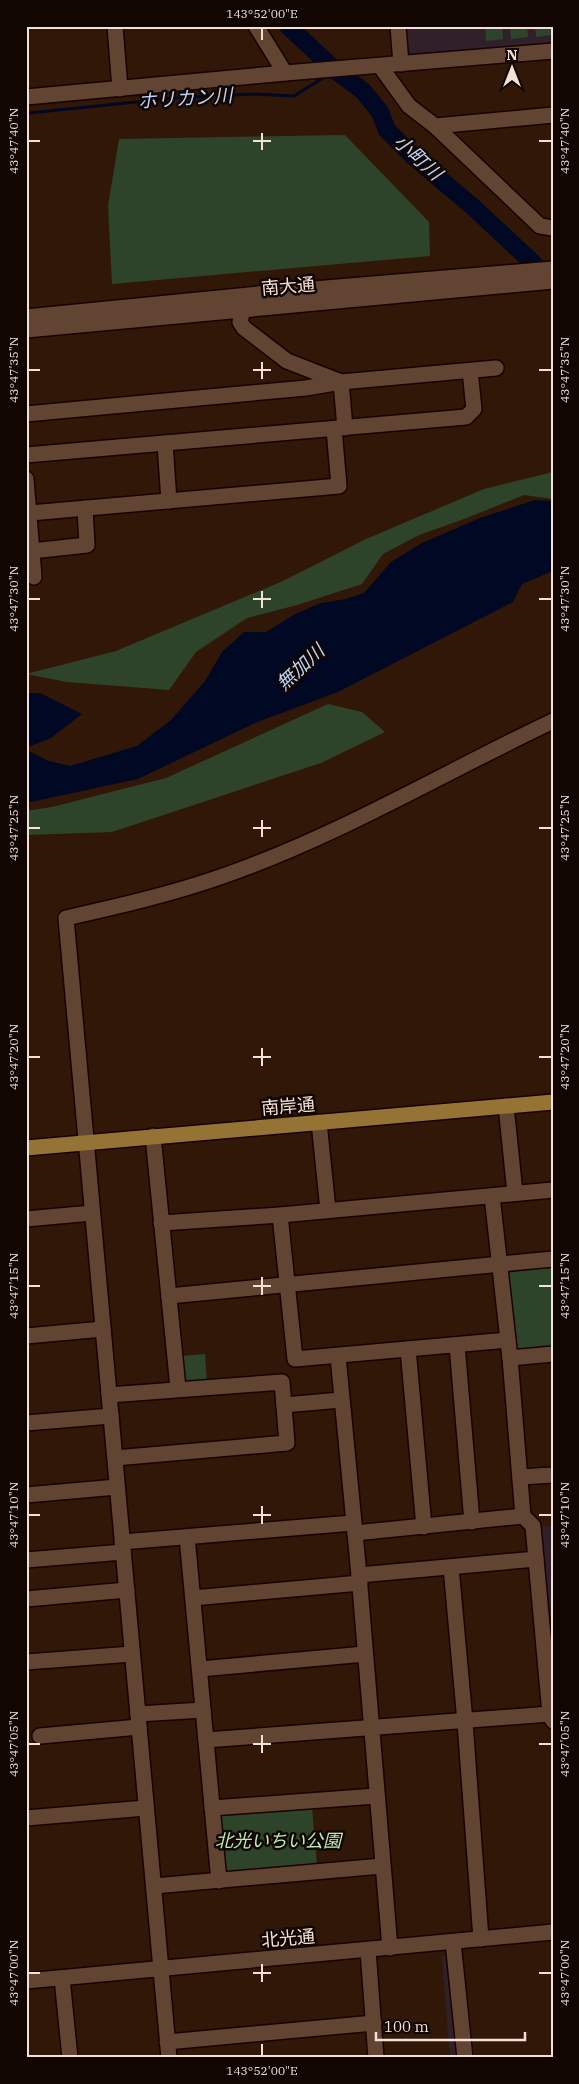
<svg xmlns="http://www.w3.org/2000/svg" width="579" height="2084" font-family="'IBM Plex Serif','Noto Sans JP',serif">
	<rect width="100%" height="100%" fill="#311707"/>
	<g fill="#30202a">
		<polygon points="405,26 553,26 553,43 408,55"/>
		<polygon points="540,1526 553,1526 553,1639"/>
		<polygon points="462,1952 475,2058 450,2058 442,1956"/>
	</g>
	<g fill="#2e442a">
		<polygon points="485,26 502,26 503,39 486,41"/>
		<polygon points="510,26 527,26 528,37 511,39"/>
		<polygon points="535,26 553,26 553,35 536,37"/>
		<polygon points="345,135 429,222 430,256 112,284 108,206 119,139"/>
		<polygon points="553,472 553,499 524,495 464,519 419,535 383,554 362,584 297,605 247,618 196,652 169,690 67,682 26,674 116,651 283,581 366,539 484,489"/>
		<polygon points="328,704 362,712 385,732 321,763 112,832 26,835 26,811 52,807 166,778"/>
		<polygon points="553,1263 553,1347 517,1350 506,1271 510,1267"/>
		<polygon points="205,1354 207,1382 188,1384 183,1380 181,1356"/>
		<polygon points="312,1807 317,1866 225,1874 220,1815"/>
	</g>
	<g fill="#000823">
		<polygon points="535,500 553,501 553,571 522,584 513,602 338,692 255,723 138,779 26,803 26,750 49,761 70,766 137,746 171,720 205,681 222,652 244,632 266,632 295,614 321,603 346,599 364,593 391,562 422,543 480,518"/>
		<polygon points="26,693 40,693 82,714 51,738 26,748"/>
	</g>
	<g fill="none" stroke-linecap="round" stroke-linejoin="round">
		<polyline stroke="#000823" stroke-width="3" points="29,113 175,98 254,94 294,96 326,76"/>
		<polyline stroke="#000823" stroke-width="18" points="288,26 335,70 363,91 380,112 387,130 414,157 473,207 531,261 549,281"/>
		<g stroke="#180300" stroke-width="18">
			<g id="minor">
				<polyline points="115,26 120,89"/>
				<polyline points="256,26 285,73"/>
				<polyline points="398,26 401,64"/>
				<polyline points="380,66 409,106 435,126 553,115"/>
				<polyline points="26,97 285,73 553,51"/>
				<polyline points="435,126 540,226 553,228"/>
				<polyline points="243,300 243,309 240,322 244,328 287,361 341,382 496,368"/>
				<polyline points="26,317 278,292 553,269"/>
				<polyline points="26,330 553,281"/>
				<polyline points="26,414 306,388 341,382 345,428"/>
				<polyline points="165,444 169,501"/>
				<polyline points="26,455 466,417 474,409 470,371"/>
				<polyline points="26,479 34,577"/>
				<polyline points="30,513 339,486 334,429"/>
				<polyline points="32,551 87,545 85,508"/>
				<polyline points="506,1106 515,1193"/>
				<polyline points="319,1122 328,1210"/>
				<polyline points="153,1136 178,1388"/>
				<polyline points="492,1196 510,1358 523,1516 533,1526 550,1714 553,1721"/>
				<polyline points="280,1215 295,1359 508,1340"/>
				<polyline points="26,1219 92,1213"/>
				<polyline points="161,1223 280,1215 553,1190"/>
				<polyline points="169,1296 553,1259"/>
				<polyline points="26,1336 103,1329"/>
				<polyline points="457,1345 472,1522"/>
				<polyline points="408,1349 424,1527"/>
				<polyline points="338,1356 359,1575 390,1948"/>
				<polyline points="510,1358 553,1354"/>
				<polyline points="109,1395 282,1382 287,1443 115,1458"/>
				<polyline points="284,1405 341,1400"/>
				<polyline points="26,1423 111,1416"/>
				<polyline points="520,1477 553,1475"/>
				<polyline points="26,1495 117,1487"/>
				<polyline points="355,1533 523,1516"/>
				<polyline points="187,1537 219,1881"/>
				<polyline points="122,1542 353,1523"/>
				<polyline points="26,1560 123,1552"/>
				<polyline points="451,1567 465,1722 481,1939"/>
				<polyline points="359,1575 536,1559"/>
				<polyline points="193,1598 360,1583"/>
				<polyline points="26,1599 127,1590"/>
				<polyline points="26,1662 132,1654"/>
				<polyline points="200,1669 365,1654"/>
				<polyline points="138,1714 203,1710"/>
				<polyline points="40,1736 139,1727"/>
				<polyline points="206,1740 550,1714"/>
				<polyline points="212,1808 376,1796"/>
				<polyline points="26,1818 146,1808"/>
				<polyline points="154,1886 382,1866"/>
				<polyline points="453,1942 465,2058"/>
				<polyline points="368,1950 376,2058"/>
				<polyline points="62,1978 70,2058"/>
				<polyline points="26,1981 553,1932"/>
				<polyline points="167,2042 374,2023"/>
				<path d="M 169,2058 L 66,918 C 119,906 172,894 223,876 C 338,836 443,773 553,721"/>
			</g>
		</g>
		<g stroke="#180300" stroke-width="18">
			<polyline id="major" points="26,1148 553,1102"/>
		</g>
		<use href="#minor" stroke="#624433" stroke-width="15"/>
		<use href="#major" stroke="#947334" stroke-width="15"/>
	</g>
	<path fill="none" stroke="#f3e0d6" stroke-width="2" d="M 262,28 L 262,40M 262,133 L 262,150M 28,141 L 40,141M 253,141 L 271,141M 539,141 L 552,141M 262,362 L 262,379M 28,370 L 40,370M 253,370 L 271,370M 539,370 L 552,370M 262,591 L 262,608M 28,599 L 40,599M 253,599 L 271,599M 539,599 L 552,599M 262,820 L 262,837M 28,828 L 40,828M 253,828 L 271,828M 539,828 L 552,828M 262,1048 L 262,1066M 28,1057 L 40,1057M 253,1057 L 271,1057M 539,1057 L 552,1057M 262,1277 L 262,1295M 28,1286 L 40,1286M 253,1286 L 271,1286M 539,1286 L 552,1286M 262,1506 L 262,1524M 28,1515 L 40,1515M 253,1515 L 271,1515M 539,1515 L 552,1515M 262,1735 L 262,1753M 28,1744 L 40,1744M 253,1744 L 271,1744M 539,1744 L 552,1744M 262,1964 L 262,1982M 28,1973 L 40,1973M 253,1973 L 271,1973M 539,1973 L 552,1973M 262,2044 L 262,2056"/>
	<g text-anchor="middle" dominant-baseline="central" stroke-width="5" stroke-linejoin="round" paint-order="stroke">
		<g font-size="18" fill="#f3e0d6" stroke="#110602">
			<text transform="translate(288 286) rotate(-5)">南大通</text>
			<text transform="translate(288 1106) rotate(-5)">南岸通</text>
			<text transform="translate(288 1938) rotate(-5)">北光通</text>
		</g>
		<g font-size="18" font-style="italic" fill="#baebb1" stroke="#110602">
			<text x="278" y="1840">北光いちい公園</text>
		</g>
		<g font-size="19" font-style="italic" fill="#bad3f6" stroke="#110602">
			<text transform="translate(185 98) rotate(-4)">ホリカン川</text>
			<text transform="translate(418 157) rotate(42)">小町川</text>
			<text transform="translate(300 667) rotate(-43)">無加川</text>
		</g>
	</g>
	<rect width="579" height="2084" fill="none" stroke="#110602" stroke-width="55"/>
	<g transform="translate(512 68)" stroke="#110602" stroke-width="4" paint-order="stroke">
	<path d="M0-4L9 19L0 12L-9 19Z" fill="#f3e0d6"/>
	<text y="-8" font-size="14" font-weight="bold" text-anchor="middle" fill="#f3e0d6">N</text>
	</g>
	<path d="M376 2032v8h149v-8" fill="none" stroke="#f3e0d6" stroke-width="2.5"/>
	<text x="384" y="2032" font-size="15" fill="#f3e0d6" stroke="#110602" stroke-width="4" paint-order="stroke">100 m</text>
	<rect x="28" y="28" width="524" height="2028" fill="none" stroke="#f3e0d6" stroke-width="2"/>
	<g font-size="12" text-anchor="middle" fill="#f3e0d6">
		<text x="262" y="18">143°52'00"E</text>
		<text transform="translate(14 141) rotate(-90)" y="4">43°47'40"N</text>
		<text transform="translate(565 141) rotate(-90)" y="4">43°47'40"N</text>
		<text transform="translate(14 370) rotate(-90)" y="4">43°47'35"N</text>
		<text transform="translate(565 370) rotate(-90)" y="4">43°47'35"N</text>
		<text transform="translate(14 599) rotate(-90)" y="4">43°47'30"N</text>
		<text transform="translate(565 599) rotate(-90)" y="4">43°47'30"N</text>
		<text transform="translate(14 828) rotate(-90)" y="4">43°47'25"N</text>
		<text transform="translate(565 828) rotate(-90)" y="4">43°47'25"N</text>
		<text transform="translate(14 1057) rotate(-90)" y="4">43°47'20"N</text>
		<text transform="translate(565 1057) rotate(-90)" y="4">43°47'20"N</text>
		<text transform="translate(14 1286) rotate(-90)" y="4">43°47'15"N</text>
		<text transform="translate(565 1286) rotate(-90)" y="4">43°47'15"N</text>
		<text transform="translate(14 1515) rotate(-90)" y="4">43°47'10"N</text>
		<text transform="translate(565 1515) rotate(-90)" y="4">43°47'10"N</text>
		<text transform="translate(14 1744) rotate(-90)" y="4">43°47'05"N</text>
		<text transform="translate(565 1744) rotate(-90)" y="4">43°47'05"N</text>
		<text transform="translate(14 1973) rotate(-90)" y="4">43°47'00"N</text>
		<text transform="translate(565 1973) rotate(-90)" y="4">43°47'00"N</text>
		<text x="262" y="2075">143°52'00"E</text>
	</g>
</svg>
